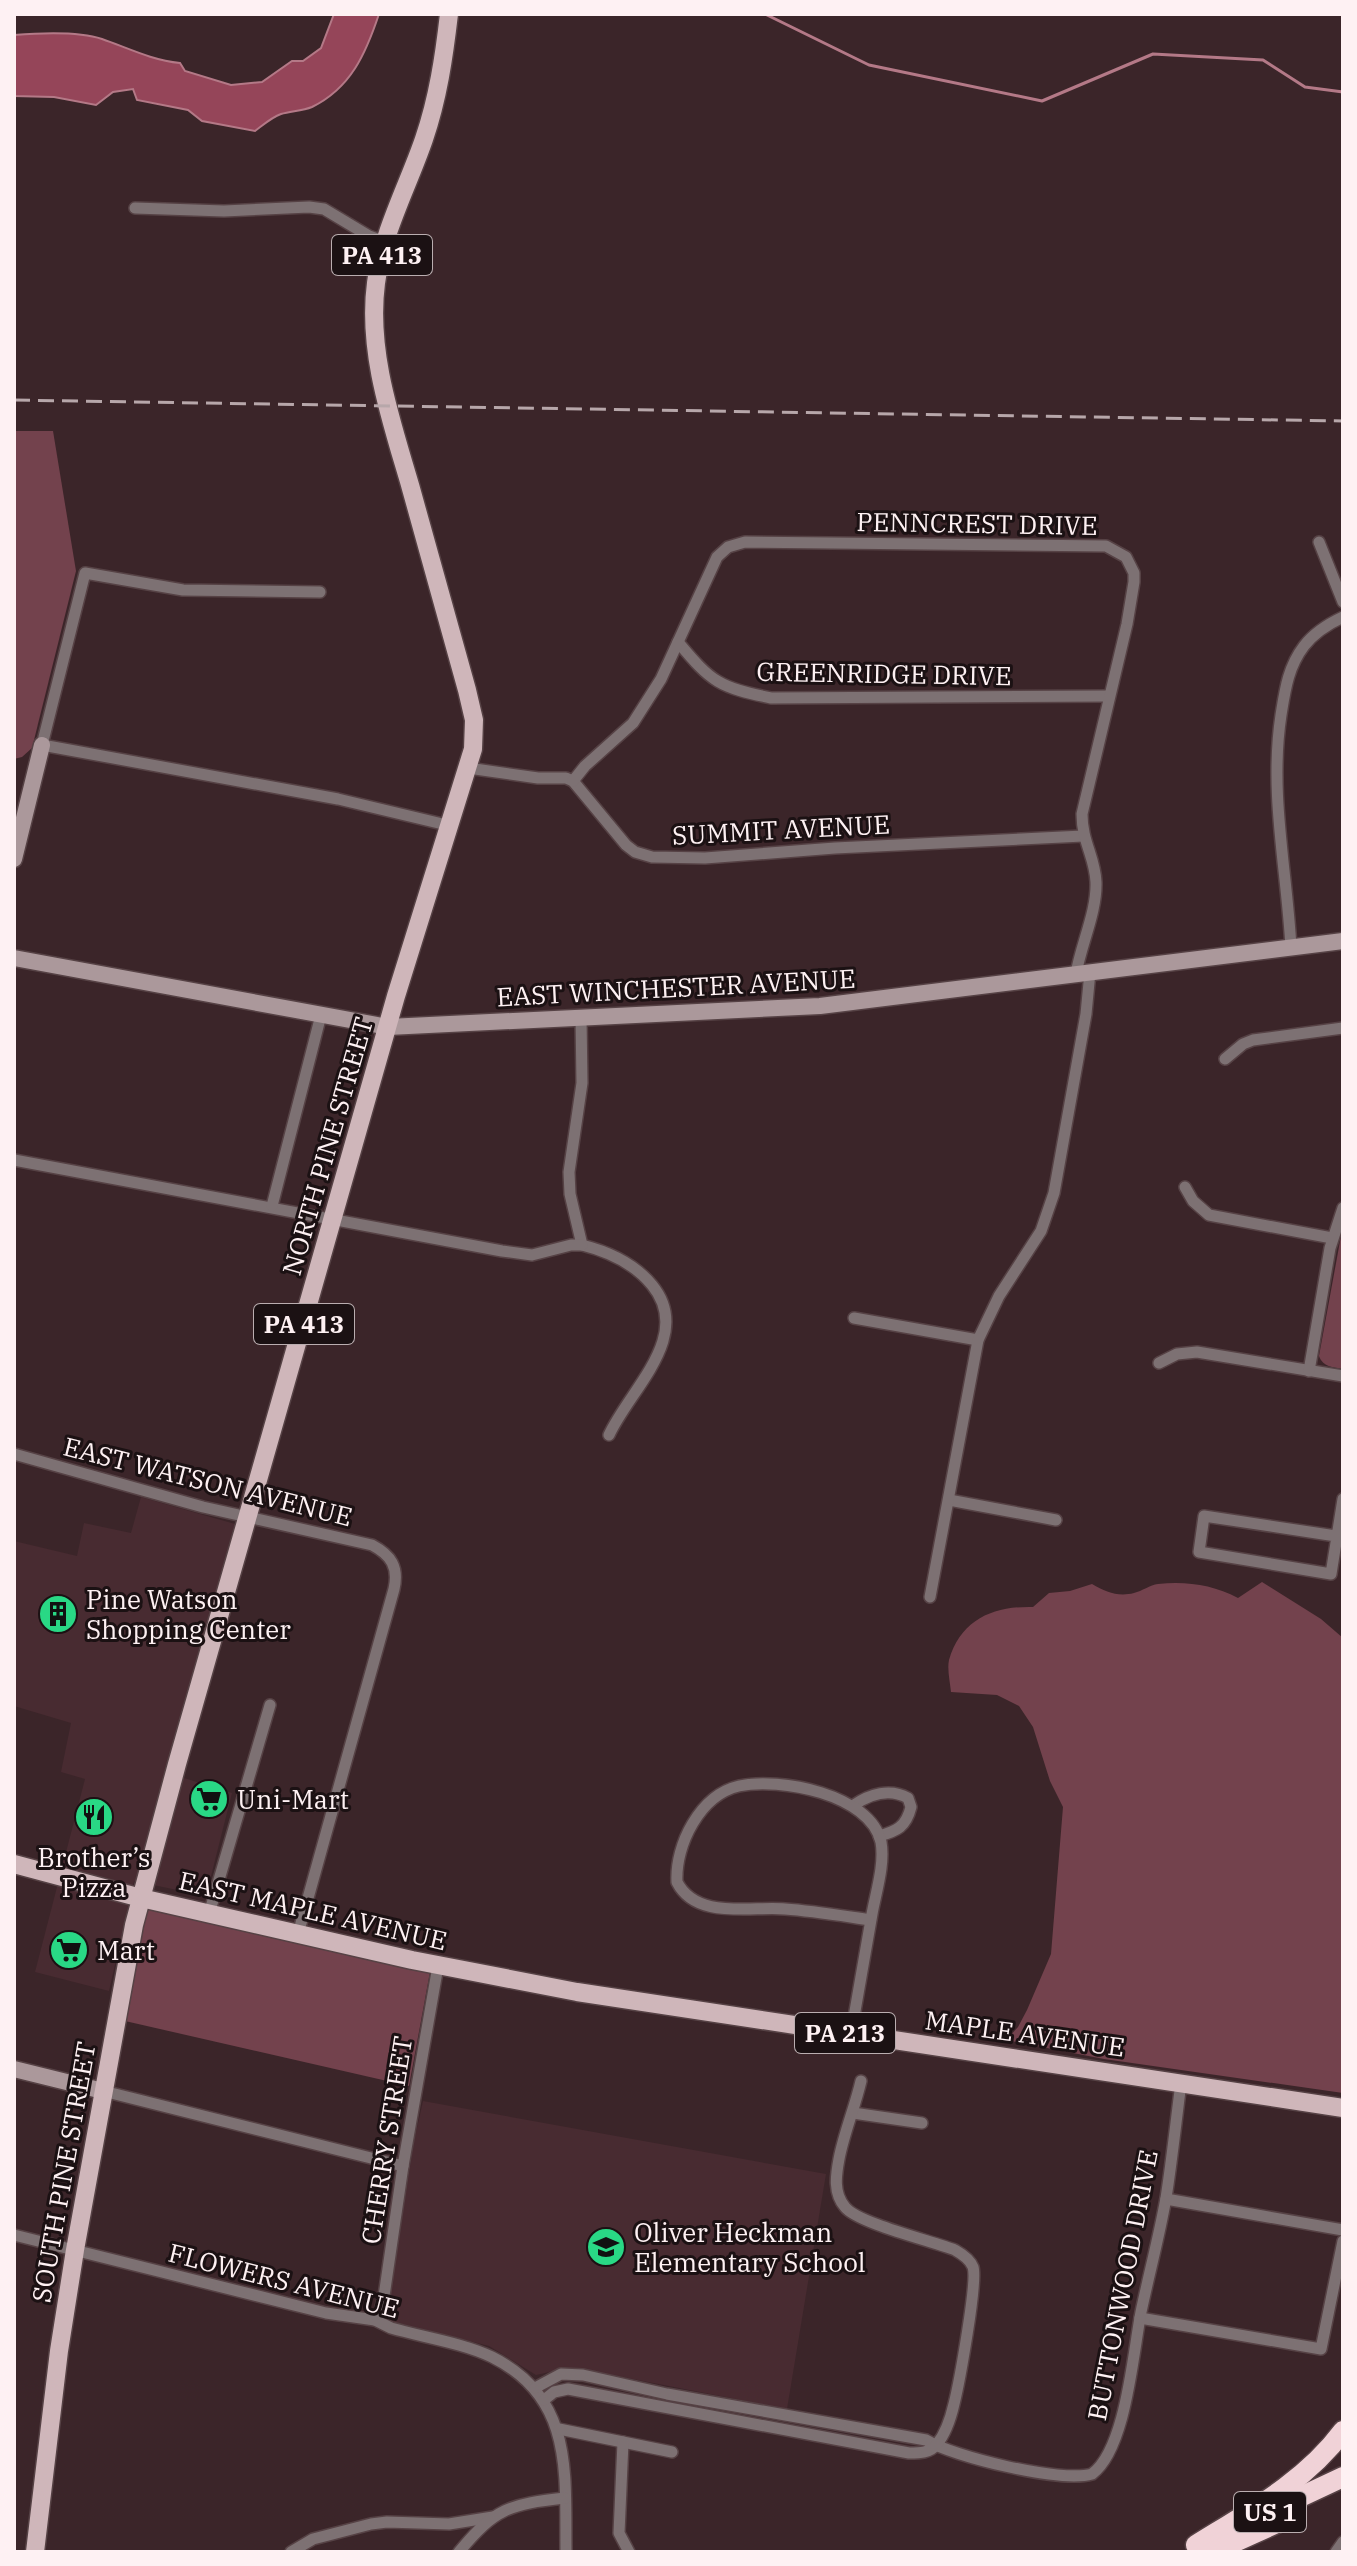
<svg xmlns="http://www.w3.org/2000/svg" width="1357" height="2566" font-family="'IBM Plex Serif',serif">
	<rect width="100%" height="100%" fill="#3b2529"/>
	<g fill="#482b31">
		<polygon points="141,1497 235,1524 165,1772 232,1793 206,1896 134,1881 109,1991 35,1972 85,1779 61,1772 71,1723 14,1706 14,1541 77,1556 84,1523 131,1533"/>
		<polygon points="423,2101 826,2174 787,2409 586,2370 563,2369 536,2375 489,2346 386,2320 414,2141"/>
	</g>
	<g fill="#73424d">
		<polygon points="14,431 53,431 76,571 32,748 22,757 14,759"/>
		<path d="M 1343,1225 L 1343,1369 C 1333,1367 1323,1367 1319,1356 Z"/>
		<path d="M 1262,1582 L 1321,1619 L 1343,1638 L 1343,2093 L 1104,2059 L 1006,2040 L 1018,2027 L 1027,2010 L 1051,1954 L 1063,1807 L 1050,1781 L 1033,1727 L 1019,1706 L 997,1695 L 951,1692 C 950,1682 947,1669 949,1660 C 961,1619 994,1606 1033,1607 L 1049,1593 L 1070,1591 L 1092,1584 C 1106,1592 1118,1597 1134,1593 C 1142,1591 1150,1585 1158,1584 C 1187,1581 1213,1585 1238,1598 Z"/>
		<polygon points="149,1908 430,1972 409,2086 125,2021 146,1912"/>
	</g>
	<path fill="#954559" stroke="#b47987" stroke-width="2" d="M 334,14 L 379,14 C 366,53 351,88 312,107 C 302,111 291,111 281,114 C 272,117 263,125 255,131 L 202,121 L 188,110 L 137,100 L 133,89 L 113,92 L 96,105 L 54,97 L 14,96 L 14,35 C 39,33 78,31 102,39 C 128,48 151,60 180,63 L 185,71 L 231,85 L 262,82 L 292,61 L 303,61 L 321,48 Z"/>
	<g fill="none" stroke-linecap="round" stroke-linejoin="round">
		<polyline stroke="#b47987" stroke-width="3" points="765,14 869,65 1042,101 1153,54 1263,60 1305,87 1343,92"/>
		<g stroke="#564245" stroke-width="14">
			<g id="street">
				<polyline points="135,208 224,211 309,207 324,209 369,236 385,242"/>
				<polyline points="1319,542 1343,602"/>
				<polyline points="320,592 183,590 85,573 42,745 338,799 451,826"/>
				<path d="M 678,642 C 712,683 719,687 771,698 L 1109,696"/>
				<polyline points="468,768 538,778 566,778 573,781 626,845 635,852 652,857 705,858 835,848 1083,836"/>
				<path d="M 573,781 L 585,766 L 633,723 L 661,679 L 717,557 L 728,547 L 745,542 L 1106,546 L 1126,557 L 1134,573 L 1134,582 L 1127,624 L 1082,814 C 1082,842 1095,857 1096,882 C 1097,912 1081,944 1076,974"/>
				<path d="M 1291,948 C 1287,870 1269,794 1281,715 C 1285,690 1288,667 1304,646 C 1314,633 1328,624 1343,617"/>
				<path d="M 581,1018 L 582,1083 L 569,1172 L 570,1194 L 582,1245 C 610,1252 634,1263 652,1285 C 694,1336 630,1389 609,1435"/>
				<polyline points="1225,1059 1243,1044 1253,1040 1343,1028"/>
				<polyline points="14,1160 502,1251 532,1255 571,1245 582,1245"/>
				<polyline points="1185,1187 1193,1201 1209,1215 1332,1238"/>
				<polyline points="272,1206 321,1015"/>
				<polyline points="854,1318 978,1340"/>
				<polyline points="1159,1363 1177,1354 1197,1352 1343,1376"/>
				<polyline points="1309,1371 1330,1248 1343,1208"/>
				<path d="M 14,1454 L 203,1507 L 372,1545 C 391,1555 399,1567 394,1589 L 298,1934"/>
				<polyline points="949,1500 1056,1520"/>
				<polyline points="1336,1536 1204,1516 1199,1552 1331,1574 1343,1499"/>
				<polyline points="930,1597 978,1340 999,1296 1041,1231 1054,1193 1086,1014 1090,972"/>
				<path d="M 854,1805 C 870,1794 890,1788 908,1798 L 911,1807 C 906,1827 897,1831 879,1836"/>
				<polyline points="209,1914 270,1705"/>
				<path d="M 851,2034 C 858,1994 865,1954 872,1914 C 876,1892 885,1864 881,1842 C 870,1794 779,1777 739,1786 C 700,1795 675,1845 677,1882 C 696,1920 751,1906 785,1909 C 814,1911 843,1916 871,1920"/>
				<polyline points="103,2091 403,2166"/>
				<polyline points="853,2113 922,2123"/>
				<polyline points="1166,2199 1343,2230"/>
				<path d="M 14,2235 L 326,2313 L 375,2320 L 391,2328 C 422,2337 463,2343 492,2357 C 574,2398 565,2473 566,2552"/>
				<polyline points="1140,2318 1321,2349 1343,2241"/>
				<polyline points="375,2320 379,2316 384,2296 403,2166 438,1966"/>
				<path d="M 535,2388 L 561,2374 L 583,2375 L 667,2394 L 926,2440 C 954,2457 1061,2483 1092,2474 C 1126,2449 1133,2353 1141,2312 C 1149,2274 1159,2237 1166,2198 C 1172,2160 1176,2121 1181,2083"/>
				<path d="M 544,2400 L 554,2392 L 568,2389 L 909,2453 C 920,2453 930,2453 937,2444 C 946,2433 951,2417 954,2404 C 959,2384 978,2281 973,2267 C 970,2259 962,2254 955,2250 C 932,2241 857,2223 845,2207 C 833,2193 836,2175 839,2159 C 844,2133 855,2107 861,2081"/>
				<polyline points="559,2429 672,2452"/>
				<polyline points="623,2442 619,2533 629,2552"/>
				<polyline points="291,2552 313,2539 371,2524 387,2522 449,2524 493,2517"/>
				<path d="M 459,2552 C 495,2508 510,2504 565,2498"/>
				<polyline points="1336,2552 1343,2542"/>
			</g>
		</g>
		<g stroke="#564245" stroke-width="19">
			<g id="secondary">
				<polyline points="14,859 42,745"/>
				<polyline points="14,958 388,1027 820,1006 1343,941"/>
				<polyline points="14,2069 103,2091"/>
			</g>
		</g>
		<g stroke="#564245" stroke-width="21">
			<g id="primary">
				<polyline points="14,1864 141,1898 412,1960 577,1992 1343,2108"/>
				<path d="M 35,2552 L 59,2351 L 75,2250 L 134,1925 L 177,1764 L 396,996 L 473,749 L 474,720 L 467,690 C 448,621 429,553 410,485 C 391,420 367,351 376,283 C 382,233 408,186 424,139 C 438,98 444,57 449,14"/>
			</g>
		</g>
		<g stroke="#564245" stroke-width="23">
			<g id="highway">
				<polyline points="1264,2514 1343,2477"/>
				<path d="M 1196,2545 C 1249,2512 1305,2482 1343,2431"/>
				<polyline points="1213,2552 1290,2517"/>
			</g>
		</g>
		<use href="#street" stroke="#7d7173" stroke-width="11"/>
		<use href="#secondary" stroke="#ab989b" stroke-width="16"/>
		<use href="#primary" stroke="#cfb6ba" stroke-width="18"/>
		<use href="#highway" stroke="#f0d2d7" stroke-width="20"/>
		<polyline stroke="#b7a7aa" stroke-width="3" stroke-dasharray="16 8" stroke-linecap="butt" points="14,400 1343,421"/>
	</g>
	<defs>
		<g id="building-disc" transform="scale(2)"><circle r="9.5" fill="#29d885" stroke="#1b1113"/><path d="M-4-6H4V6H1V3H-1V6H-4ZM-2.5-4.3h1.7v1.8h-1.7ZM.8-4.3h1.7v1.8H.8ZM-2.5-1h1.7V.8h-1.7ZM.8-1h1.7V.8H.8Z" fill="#111"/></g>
		<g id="supermarket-disc" transform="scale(2)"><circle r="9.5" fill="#29d885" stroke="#1b1113"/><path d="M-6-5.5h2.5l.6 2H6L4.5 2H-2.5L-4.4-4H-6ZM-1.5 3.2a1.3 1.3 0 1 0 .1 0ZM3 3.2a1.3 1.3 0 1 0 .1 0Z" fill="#111"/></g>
		<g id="restaurant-disc" transform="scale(2)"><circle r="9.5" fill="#29d885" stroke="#1b1113"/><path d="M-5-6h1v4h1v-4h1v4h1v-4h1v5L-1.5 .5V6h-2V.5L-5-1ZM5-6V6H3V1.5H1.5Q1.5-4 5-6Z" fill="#111"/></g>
		<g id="school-disc" transform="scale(2)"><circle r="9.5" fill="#29d885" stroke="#1b1113"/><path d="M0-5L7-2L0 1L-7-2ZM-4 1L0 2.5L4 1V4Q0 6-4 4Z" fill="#111"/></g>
	</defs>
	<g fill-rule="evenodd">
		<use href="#building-disc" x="58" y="1614"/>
		<use href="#supermarket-disc" x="209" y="1799"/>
		<use href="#restaurant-disc" x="94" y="1817"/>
		<use href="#supermarket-disc" x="69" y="1950"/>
		<use href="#school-disc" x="606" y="2247"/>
	</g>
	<g text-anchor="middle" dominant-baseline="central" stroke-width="6" stroke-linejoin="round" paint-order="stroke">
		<g fill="#1b1113" stroke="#baaeb0" stroke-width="2">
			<rect x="332" y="235" width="100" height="40" rx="6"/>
			<rect x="254" y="1304" width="100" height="40" rx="6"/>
			<rect x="795" y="2013" width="100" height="40" rx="6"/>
			<rect x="1234" y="2492" width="72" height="40" rx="6"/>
		</g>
		<g font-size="24" font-weight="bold" fill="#fef1f3">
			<text x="382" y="255">PA 413</text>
			<text x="304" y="1324">PA 413</text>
			<text x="845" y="2033">PA 213</text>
			<text x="1270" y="2512">US 1</text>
		</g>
		<g font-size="26" fill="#fef1f3" stroke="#1b1113">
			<text transform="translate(977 523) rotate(1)">PENNCREST DRIVE</text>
			<text transform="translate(884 673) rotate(1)">GREENRIDGE DRIVE</text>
			<text transform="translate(781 829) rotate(-3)">SUMMIT AVENUE</text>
			<text transform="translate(676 987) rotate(-3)">EAST WINCHESTER AVENUE</text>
			<text transform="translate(327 1146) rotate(-74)">NORTH PINE STREET</text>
			<text transform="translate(208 1481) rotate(14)">EAST WATSON AVENUE</text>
			<text transform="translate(313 1910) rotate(13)">EAST MAPLE AVENUE</text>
			<text transform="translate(1025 2033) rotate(8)">MAPLE AVENUE</text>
			<text transform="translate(386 2140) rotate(-81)">CHERRY STREET</text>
			<text transform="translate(63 2172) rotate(-80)">SOUTH PINE STREET</text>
			<text transform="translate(284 2280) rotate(14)">FLOWERS AVENUE</text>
			<text transform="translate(1122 2285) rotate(-79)">BUTTONWOOD DRIVE</text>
		</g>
		<g font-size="26" fill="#fef1f3" stroke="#1b1113" text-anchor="start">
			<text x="86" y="1599">Pine Watson<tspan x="86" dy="30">Shopping Center</tspan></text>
			<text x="237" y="1799">Uni-Mart</text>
			<text x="94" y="1857" text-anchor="middle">Brother’s<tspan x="94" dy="30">Pizza</tspan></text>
			<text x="97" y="1950">Mart</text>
			<text x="634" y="2232">Oliver Heckman<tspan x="634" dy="30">Elementary School</tspan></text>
		</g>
	</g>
	<rect width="1357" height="2566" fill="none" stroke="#fef1f3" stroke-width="32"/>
</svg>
